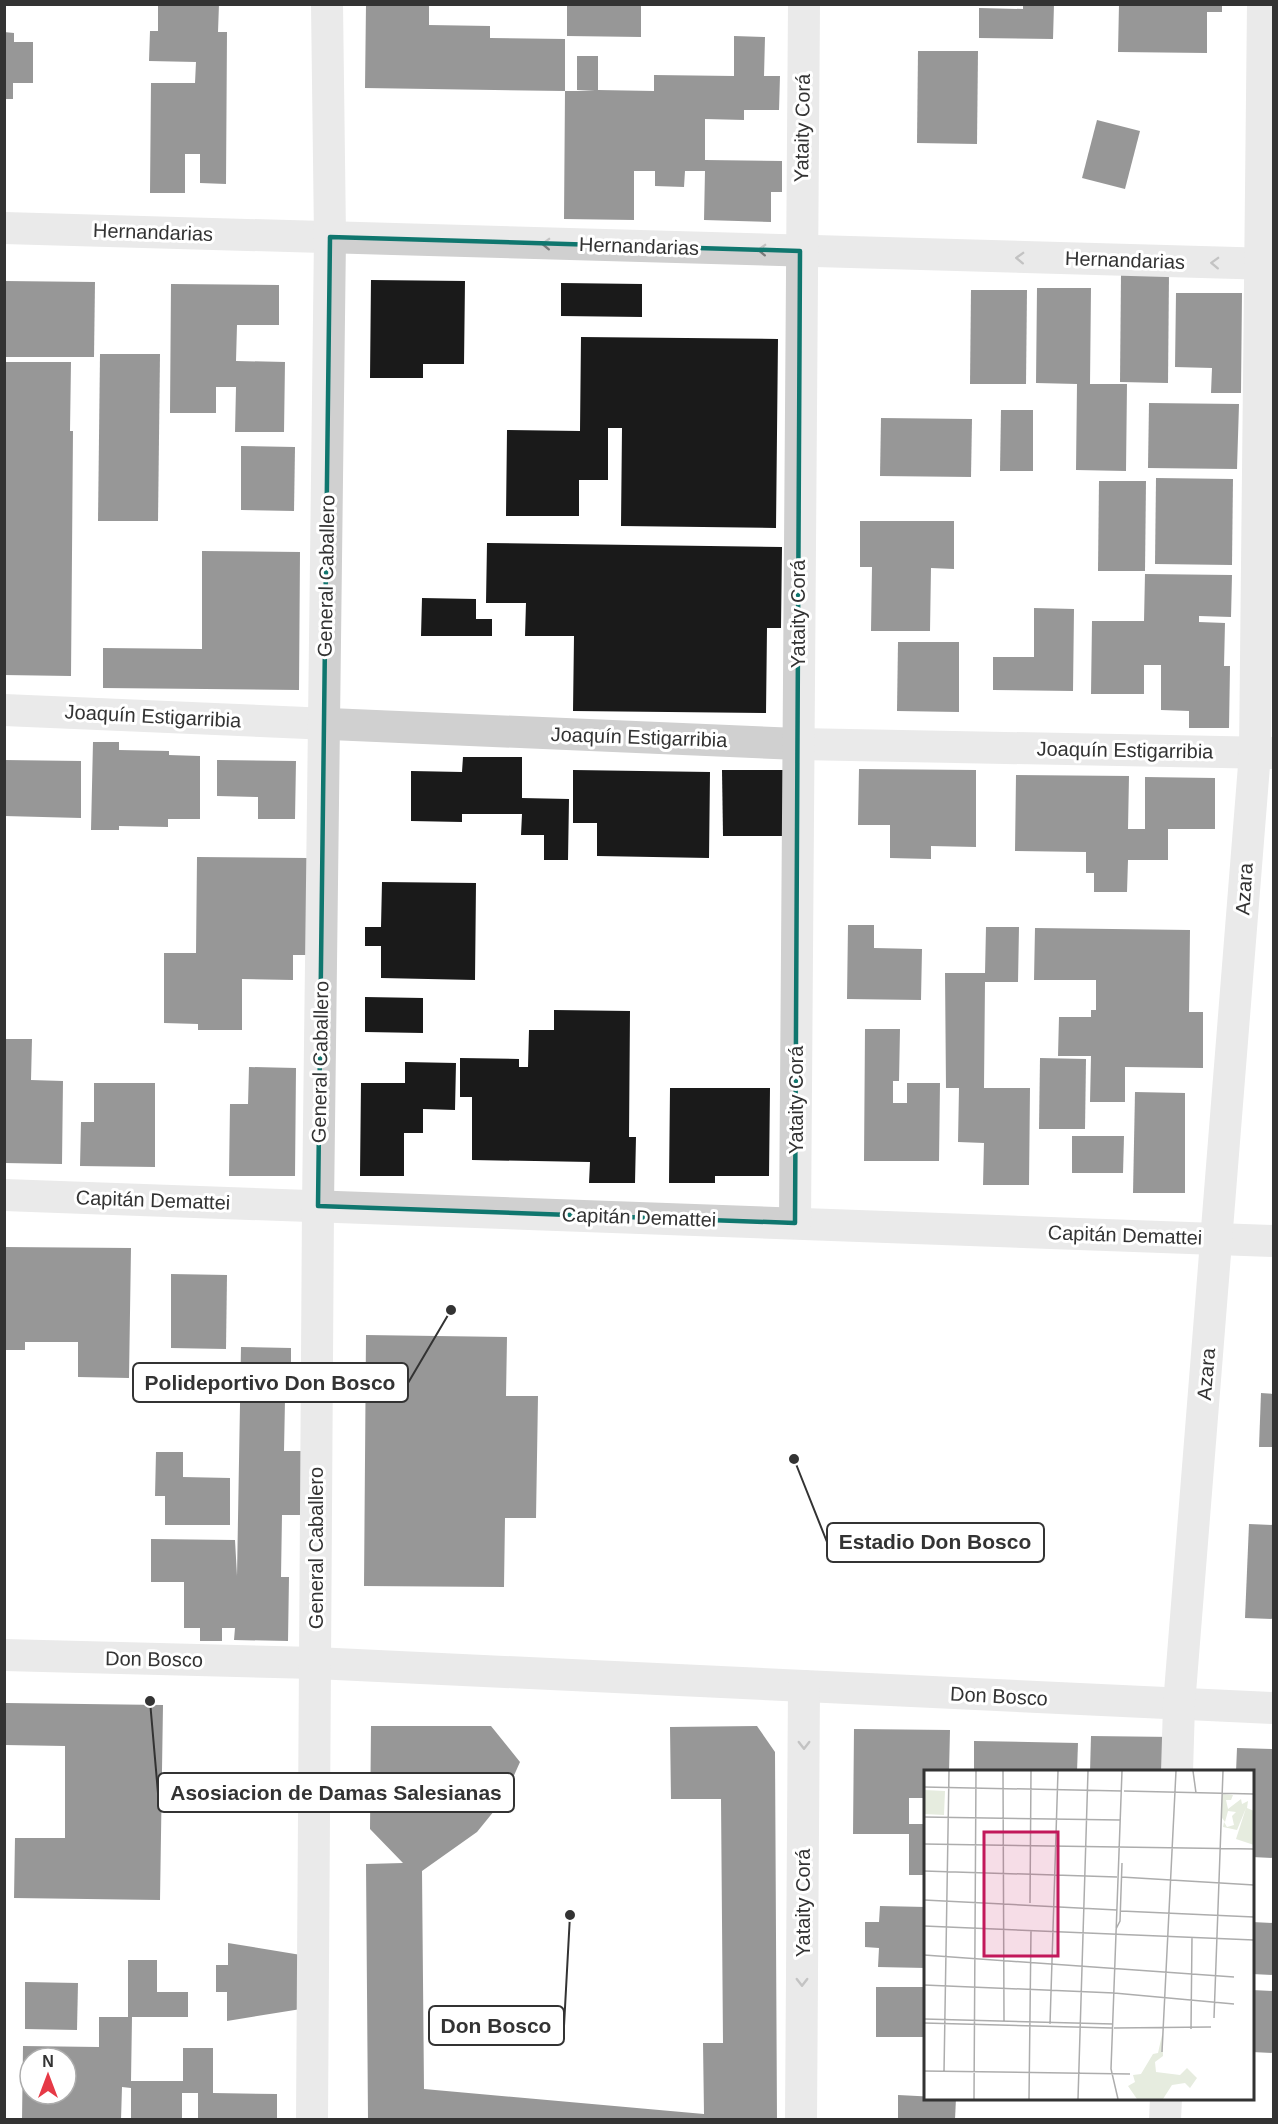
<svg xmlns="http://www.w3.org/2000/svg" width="1278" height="2124" font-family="Helvetica,sans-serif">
	<rect width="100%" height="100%" fill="#fff"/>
	<g fill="#1a1a1a" fill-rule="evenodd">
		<polygon points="158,4 219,4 218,32 227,32 226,184 200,183 200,154 185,154 185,193 150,193 151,83 195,83 196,62 149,61 150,31 158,31"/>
		<polygon points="366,4 429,4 429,25 490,26 490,38 565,39 565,91 365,88"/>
		<polygon points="567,4 641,4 641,37 567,36"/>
		<polygon points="1023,4 1054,4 1053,39 979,38 979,8 1023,9"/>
		<polygon points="1119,4 1222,4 1222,12 1207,12 1207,53 1118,52"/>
		<polygon points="4,32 14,33 14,42 33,42 33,83 13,83 13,99 4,99"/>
		<polygon points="734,36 765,37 764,76 780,76 779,110 744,110 744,120 705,119 705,160 782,161 782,192 771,192 771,222 704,220 705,171 685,171 684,187 655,186 655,171 634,171 634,220 564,219 565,91 595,91 577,90 577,56 598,56 598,90 654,91 654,75 734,76"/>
		<polygon points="918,51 978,51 977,144 917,143"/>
		<polygon points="1097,120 1140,131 1125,189 1082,178"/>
		<polygon points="1121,274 1169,274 1168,383 1120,382"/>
		<polygon points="371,280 465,281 464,364 423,364 423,378 370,378"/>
		<polygon points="5,281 95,282 94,357 5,357"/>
		<polygon points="561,283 642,284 642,317 561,316"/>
		<polygon points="171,284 279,285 279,325 237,325 236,361 285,362 284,432 235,432 236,387 216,387 216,413 170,413"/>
		<polygon points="1037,288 1091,288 1090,384 1127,384 1126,471 1076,470 1077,384 1036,383"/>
		<polygon points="971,290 1027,290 1026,384 970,384"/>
		<polygon points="1176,293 1242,293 1241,393 1211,393 1212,368 1175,367"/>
		<polygon points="581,337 778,339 776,528 621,526 622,428 608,428 608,480 579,480 579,516 506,516 507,430 580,431"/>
		<polygon points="100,354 160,354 158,521 98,521"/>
		<polygon points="4,362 71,362 70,431 73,431 71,676 4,675"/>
		<polygon points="1149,403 1239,404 1237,469 1148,468"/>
		<polygon points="1001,410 1033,410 1033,471 1000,471"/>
		<polygon points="881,418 972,419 971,477 880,476"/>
		<polygon points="241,446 295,447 294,511 241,510"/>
		<polygon points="1156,478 1233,479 1232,565 1155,564"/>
		<polygon points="1099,481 1146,481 1145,571 1098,571"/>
		<polygon points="860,521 954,521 954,569 931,568 930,631 871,631 872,567 860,567"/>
		<polygon points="487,543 782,547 781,628 767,628 766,713 573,711 574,636 525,636 526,603 486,603"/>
		<polygon points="202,551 300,552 299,690 103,688 103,648 202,649"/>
		<polygon points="1145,574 1232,575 1231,617 1199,616 1199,622 1225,623 1224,666 1230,666 1229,728 1189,728 1189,711 1161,710 1161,665 1144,665 1144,694 1091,694 1092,621 1144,621"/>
		<polygon points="422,598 476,599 476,619 492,619 492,636 421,636"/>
		<polygon points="1034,608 1074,609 1073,691 993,690 993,657 1034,657"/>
		<polygon points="898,642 959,642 959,712 897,711"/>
		<polygon points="93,742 119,742 119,750 169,751 169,755 200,756 200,819 168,819 168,827 119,826 119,830 91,830"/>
		<polygon points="463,757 522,757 522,798 569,799 568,860 544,860 544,835 521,835 522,814 462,814 462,822 411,821 411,771 462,772"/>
		<polygon points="4,760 81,761 81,818 4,816"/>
		<polygon points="217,760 296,761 295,819 258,819 258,797 217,796"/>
		<polygon points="859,769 976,770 976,847 931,846 931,859 890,858 890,825 858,825"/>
		<polygon points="573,770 710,772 709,858 597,856 597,823 573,823"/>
		<polygon points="722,770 786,770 785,836 723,836"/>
		<polygon points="1016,775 1129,776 1128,829 1145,829 1145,777 1215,778 1215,829 1168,829 1168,860 1128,860 1127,892 1094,892 1094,873 1086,873 1086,852 1015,851"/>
		<polygon points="197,857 308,858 307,955 293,955 293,980 242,979 242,1030 198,1030 198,1024 164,1023 164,953 196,953"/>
		<polygon points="382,882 476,883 475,980 381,978 381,946 365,946 365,927 381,927"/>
		<polygon points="848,925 874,925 874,948 922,949 921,1000 847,999"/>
		<polygon points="986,927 1019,927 1018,982 985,982 984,1088 1030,1088 1029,1185 983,1185 984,1143 958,1142 959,1088 946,1088 945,973 985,973"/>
		<polygon points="1035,928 1190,930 1189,1012 1203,1012 1203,1068 1125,1067 1125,1102 1090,1102 1091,1056 1058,1056 1059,1017 1091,1017 1091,1010 1096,1010 1096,980 1034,980"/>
		<polygon points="365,997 423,998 423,1033 365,1032"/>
		<polygon points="554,1010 630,1011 629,1137 636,1137 635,1183 589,1183 590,1162 472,1160 472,1097 460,1097 460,1058 519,1059 519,1067 528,1067 529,1030 554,1030"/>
		<polygon points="865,1029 900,1029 899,1081 893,1081 893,1103 907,1103 907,1083 940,1083 939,1161 864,1161"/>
		<polygon points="4,1039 32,1039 31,1080 63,1081 62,1164 4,1163"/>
		<polygon points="1040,1058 1086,1059 1085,1129 1039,1129"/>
		<polygon points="405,1062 456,1063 455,1110 423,1109 423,1133 404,1133 404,1176 360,1176 361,1083 405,1083"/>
		<polygon points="249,1067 296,1068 295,1176 229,1176 230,1104 248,1104"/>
		<polygon points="94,1083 155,1083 155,1167 80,1166 81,1122 94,1122"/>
		<polygon points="670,1088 770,1088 769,1176 715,1176 715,1183 669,1183"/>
		<polygon points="1135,1092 1185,1093 1185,1193 1133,1193"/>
		<polygon points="1072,1136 1124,1136 1123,1173 1072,1173"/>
		<polygon points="4,1247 131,1248 129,1378 78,1377 78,1342 25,1342 25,1350 4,1350"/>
		<polygon points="171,1274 227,1275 226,1349 171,1348"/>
		<polygon points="366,1335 507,1337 506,1396 538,1396 536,1518 505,1518 504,1587 364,1586"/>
		<polygon points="241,1347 291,1348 291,1400 285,1400 284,1451 301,1451 301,1515 282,1515 281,1577 289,1577 288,1641 234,1640 235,1628 222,1628 222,1641 200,1641 200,1628 184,1628 184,1582 151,1582 151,1539 235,1540 237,1576"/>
		<polygon points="1261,1393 1274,1394 1274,1447 1259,1447"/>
		<polygon points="156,1452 183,1452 183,1477 230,1478 230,1525 165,1525 165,1496 155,1496"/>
		<polygon points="1249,1524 1274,1525 1274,1619 1245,1618"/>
		<polygon points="6,1703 163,1705 160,1900 14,1898 15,1838 65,1838 65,1746 5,1745"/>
		<polygon points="371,1726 491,1726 520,1762 503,1800 477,1832 422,1871 424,2089 704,2114 703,2043 723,2043 721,1799 671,1799 670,1727 757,1726 775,1752 777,2120 368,2120 366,1864 403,1863 370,1829"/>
		<polygon points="854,1729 950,1730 949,1772 926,1772 926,1798 909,1798 909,1824 926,1824 926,1875 909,1875 909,1834 853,1834"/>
		<polygon points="1091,1736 1174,1737 1173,1772 1090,1772"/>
		<polygon points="974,1741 1078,1743 1077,1772 974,1772"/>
		<polygon points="1237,1748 1274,1749 1274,1858 1252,1857 1252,1772 1236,1772"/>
		<polygon points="880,1906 926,1907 926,1968 878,1967 879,1948 865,1947 865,1922 879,1922"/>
		<polygon points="1252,1922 1274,1923 1274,1975 1252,1974"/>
		<polygon points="228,1943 301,1955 301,2009 227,2021 227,1992 216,1992 216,1965 228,1965"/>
		<path d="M 128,1960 L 157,1960 L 157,1992 L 188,1992 L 188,2017 L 132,2017 L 131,2081 L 183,2081 L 183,2048 L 213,2048 L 213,2093 L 277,2094 L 277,2120 L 198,2120 L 198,2093 L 182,2093 L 182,2120 L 131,2120 L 131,2088 L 122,2087 L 121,2120 L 22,2120 L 23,2046 L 99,2047 L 99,2017 L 128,2017 ZM 30,2058 L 66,2058 L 66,2094 L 30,2094 Z"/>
		<polygon points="25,1982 78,1983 77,2030 25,2029"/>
		<rect x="876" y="1987" width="50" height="50"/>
		<polygon points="1252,1990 1274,1991 1274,2053 1252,2052"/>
		<polygon points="898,2095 956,2098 955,2120 898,2120"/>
	</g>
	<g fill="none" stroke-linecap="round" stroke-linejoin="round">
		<g stroke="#d0d0d0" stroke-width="32">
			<polyline points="4,228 1274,264"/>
			<polyline points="4,710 798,744 1274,753"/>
			<polyline points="4,1195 1274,1241"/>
			<polyline points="795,1223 804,4"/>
			<polyline points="4,1655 315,1663 1274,1708"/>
			<polyline points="1177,1772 1179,1705 1255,753 1263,4"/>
			<polyline points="312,2120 318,1206 330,237 327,4"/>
			<polyline points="801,2120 804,1686"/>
			<polyline points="1165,2120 1166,2098"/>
		</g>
	</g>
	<defs><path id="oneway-chevron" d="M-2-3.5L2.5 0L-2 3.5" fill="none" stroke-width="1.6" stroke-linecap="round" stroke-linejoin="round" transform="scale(1.5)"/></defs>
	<g stroke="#7a7a7a">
		<use href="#oneway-chevron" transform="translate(546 244) rotate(-178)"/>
		<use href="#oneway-chevron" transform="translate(762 250) rotate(-178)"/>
		<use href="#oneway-chevron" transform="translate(1020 258) rotate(-178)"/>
		<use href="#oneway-chevron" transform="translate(1215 263) rotate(-178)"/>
		<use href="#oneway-chevron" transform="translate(804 1745) rotate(90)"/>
		<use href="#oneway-chevron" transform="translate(802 1982) rotate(90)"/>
	</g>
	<path d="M0 0H1278V2124H0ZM 330,237 L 800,251 L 795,1223 L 318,1206 Z" fill="#fff" fill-opacity=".55" fill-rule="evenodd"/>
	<path fill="none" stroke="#0f766e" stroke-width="4.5" stroke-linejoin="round" d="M 330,237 L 800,251 L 795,1223 L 318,1206 Z"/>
	<g text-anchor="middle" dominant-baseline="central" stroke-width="6" stroke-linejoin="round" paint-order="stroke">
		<g font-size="20" fill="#333" stroke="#fff">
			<text transform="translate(802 128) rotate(-89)">Yataity Corá</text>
			<text transform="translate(153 232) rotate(2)">Hernandarias</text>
			<text transform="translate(639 246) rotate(2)">Hernandarias</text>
			<text transform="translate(1125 260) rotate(2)">Hernandarias</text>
			<text transform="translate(326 576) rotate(-89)">General Caballero</text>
			<text transform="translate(798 614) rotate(-90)">Yataity Corá</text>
			<text transform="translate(153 716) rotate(3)">Joaquín Estigarribia</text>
			<text transform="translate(639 737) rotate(2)">Joaquín Estigarribia</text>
			<text transform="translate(1125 750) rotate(1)">Joaquín Estigarribia</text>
			<text transform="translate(1244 889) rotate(-86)">Azara</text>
			<text transform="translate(320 1062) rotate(-89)">General Caballero</text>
			<text transform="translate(796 1100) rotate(-90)">Yataity Corá</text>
			<text transform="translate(153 1200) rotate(2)">Capitán Demattei</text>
			<text transform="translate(639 1217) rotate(2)">Capitán Demattei</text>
			<text transform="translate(1125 1235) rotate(2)">Capitán Demattei</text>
			<text transform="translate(1206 1374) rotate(-85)">Azara</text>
			<text transform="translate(316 1548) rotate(-90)">General Caballero</text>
			<text transform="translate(154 1659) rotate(1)">Don Bosco</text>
			<text transform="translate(999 1696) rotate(3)">Don Bosco</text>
			<text transform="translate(803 1903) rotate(-90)">Yataity Corá</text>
		</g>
	</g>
	<g transform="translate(924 1770)">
		<rect width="330" height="330" fill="#fff"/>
		<path d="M 0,20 L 21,21 L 20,45 L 0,44 ZM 298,24 L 309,25 L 307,30 L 302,30 L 304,39 L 317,29 L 318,34 L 324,31 L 323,38 L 330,41 L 330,75 L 312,69 L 322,38 L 313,60 L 299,57 L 300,52 L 303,57 L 310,55 L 308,46 L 312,42 L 304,41 L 301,52 L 298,48 ZM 238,265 L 239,286 L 231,292 L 232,302 L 256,305 L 263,298 L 273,308 L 266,318 L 261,313 L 248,315 L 239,329 L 213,329 L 204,316 L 211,312 L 209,305 L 217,304 L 229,284 L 234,283 Z" fill="#e6ecdf"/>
		<path fill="none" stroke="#adadad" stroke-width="1.5" d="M 79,1 L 80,251M 269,1 L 272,23M 0,17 L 198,21M 200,21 L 330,24M 0,47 L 196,50M 0,74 L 330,79M 0,101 L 193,107M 197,107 L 330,115M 0,130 L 193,140M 106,133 L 107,1M 197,141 L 330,147M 0,156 L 330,170M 192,159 L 196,151 L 198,93M 0,185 L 310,207M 0,215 L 190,223 L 310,234M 290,248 L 299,1M 0,249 L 189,254M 0,253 L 188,258M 126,254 L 134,1M 190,258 L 287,257M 267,259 L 268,167M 238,282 L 252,1M 0,301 L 206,304M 20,302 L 25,1M 50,329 L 52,1M 105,329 L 107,160M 154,329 L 164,1M 194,329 L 187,299 L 198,1"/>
		<path fill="#c2185b" fill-opacity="0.15" stroke="#c2185b" stroke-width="3" d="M 60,62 L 134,62 L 134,186 L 60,186 Z"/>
		<rect width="330" height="330" fill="none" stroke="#333" stroke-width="3"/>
	</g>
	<path fill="none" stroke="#333" stroke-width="2" d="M451 1310L408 1383M794 1459L827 1542M150 1701L158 1793M570 1915L564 2026"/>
	<g fill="#333" stroke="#fff" stroke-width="2">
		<circle cx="451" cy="1310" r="6"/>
		<circle cx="794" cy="1459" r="6"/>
		<circle cx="150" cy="1701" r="6"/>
		<circle cx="570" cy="1915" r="6"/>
	</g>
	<g fill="#fff" stroke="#333" stroke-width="2">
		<rect x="133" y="1363" width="275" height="39" rx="6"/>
		<rect x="827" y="1523" width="217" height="39" rx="6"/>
		<rect x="158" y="1773" width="356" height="39" rx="6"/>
		<rect x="429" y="2006" width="135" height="39" rx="6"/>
	</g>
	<g font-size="21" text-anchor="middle" font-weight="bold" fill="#333">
		<text x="270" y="1390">Polideportivo Don Bosco</text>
		<text x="935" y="1549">Estadio Don Bosco</text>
		<text x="336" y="1800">Asosiacion de Damas Salesianas</text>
		<text x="496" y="2033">Don Bosco</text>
	</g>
	<rect width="1278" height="2124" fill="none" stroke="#333333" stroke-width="12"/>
	<g transform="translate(48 2076)"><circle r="28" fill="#ffffff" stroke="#adadad" stroke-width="1.5"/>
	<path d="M0-4.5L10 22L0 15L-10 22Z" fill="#e63946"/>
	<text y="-9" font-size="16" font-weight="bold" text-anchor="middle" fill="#333333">N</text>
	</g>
</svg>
